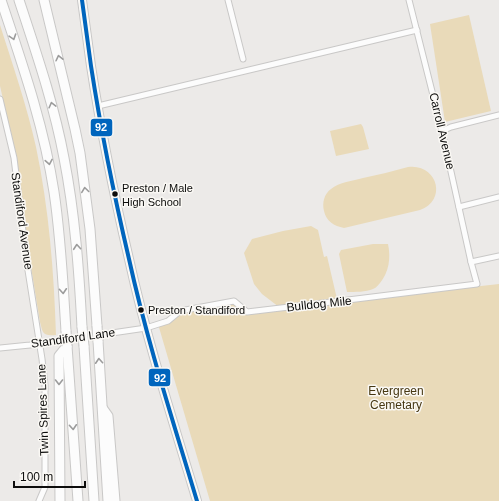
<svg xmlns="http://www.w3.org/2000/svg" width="499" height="501" font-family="Arial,sans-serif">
	<rect width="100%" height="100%" fill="#eceae8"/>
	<g fill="#e9dab9">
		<polygon points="469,15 491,111 445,122 430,24"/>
		<path d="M 0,25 C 13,66 27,106 36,147 C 49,209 54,272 56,335 C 43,336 43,334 40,322 L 30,261 L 16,156 L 0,86 Z"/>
		<polygon points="361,124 363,127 369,149 336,156 330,131"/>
		<path d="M 408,167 C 437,163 448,200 420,210 L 344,228 C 334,226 326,221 324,211 C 322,203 324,194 331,189 C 339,182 353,181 363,178 C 378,175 393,171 408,167 Z"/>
		<polygon points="311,226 318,230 324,257 327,256 337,299 279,307 262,294 254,284 244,253 252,239 283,231"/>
		<path d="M 373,244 L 388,244 C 391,258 389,272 380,283 C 378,285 376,288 373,289 C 366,292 355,292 347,292 L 339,254 L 341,250 Z"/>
		<polygon points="499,284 499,501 210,501 158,324 168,321 180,311 234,301 247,312"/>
	</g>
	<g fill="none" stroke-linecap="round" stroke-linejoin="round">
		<g stroke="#c9c8c7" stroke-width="7">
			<g id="street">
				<polyline points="228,0 243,59"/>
				<polyline points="0,99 14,158 27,264 42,359 45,385 45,487 39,501"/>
				<polyline points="98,106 417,30"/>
				<polyline points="442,131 451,127 499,115"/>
				<polyline points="459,207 499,197"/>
				<polyline points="471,262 499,256"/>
				<polyline points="0,348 30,345 146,328 168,321 180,311 234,301 247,312 348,300 477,284 471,262 442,131 409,0"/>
			</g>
		</g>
		<g stroke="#c9c8c7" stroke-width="10">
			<path id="primary" d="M 82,0 C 85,22 88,44 91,66 C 101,131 114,195 129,259 C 147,341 173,421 197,501"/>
		</g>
		<g stroke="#c9c8c7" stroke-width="11">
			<g id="highway">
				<path d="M 1,0 C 22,63 44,126 54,192 C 61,238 63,285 66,331"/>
				<path d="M 19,0 C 36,52 54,104 64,158 C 75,214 79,271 82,327"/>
				<polyline points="44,0 75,129 80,153 90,229 97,326"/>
				<polyline points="98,341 108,501"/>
				<polyline points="67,346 78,501"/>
				<polyline points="84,346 94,501"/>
				<polyline points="103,409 108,416 115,501"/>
				<polyline points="60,501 59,356 67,346"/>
			</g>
		</g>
		<use href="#street" stroke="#fcfcfc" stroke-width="5"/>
		<use href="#primary" stroke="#fcfcfc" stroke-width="8"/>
		<use href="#highway" stroke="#fcfcfc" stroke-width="9"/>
		<g stroke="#c9c8c7" stroke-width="11" stroke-linecap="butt">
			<g id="highway-bridge">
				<polyline points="97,326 98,341"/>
				<polyline points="82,327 84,346"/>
				<polyline points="66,331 67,346"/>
			</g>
		</g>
		<use href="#highway-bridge" stroke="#fcfcfc" stroke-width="9"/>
		<g stroke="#faf8f4" stroke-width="7">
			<path id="bus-1" d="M 82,0 C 85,22 88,44 91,66 C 101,131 114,195 129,259 C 147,341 173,421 197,501"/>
		</g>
		<use href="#bus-1" stroke="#0065bd" stroke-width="4"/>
	</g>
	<defs><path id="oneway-chevron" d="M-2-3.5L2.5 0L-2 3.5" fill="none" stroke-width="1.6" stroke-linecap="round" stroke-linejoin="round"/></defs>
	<g stroke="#9c9c9c">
		<use href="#oneway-chevron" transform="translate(13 37) rotate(72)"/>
		<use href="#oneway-chevron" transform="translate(59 58) rotate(-103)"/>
		<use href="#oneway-chevron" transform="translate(52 105) rotate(-104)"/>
		<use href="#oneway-chevron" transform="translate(49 162) rotate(80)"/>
		<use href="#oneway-chevron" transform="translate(85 190) rotate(-98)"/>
		<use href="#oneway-chevron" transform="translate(77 247) rotate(-95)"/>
		<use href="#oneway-chevron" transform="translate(63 291) rotate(86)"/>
		<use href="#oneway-chevron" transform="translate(99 361) rotate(-94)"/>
		<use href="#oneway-chevron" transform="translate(59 382) rotate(90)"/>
		<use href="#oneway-chevron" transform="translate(73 427) rotate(86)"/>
	</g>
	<g fill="#0d0d0c" stroke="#faf8f4" stroke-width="1.5">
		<circle cx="115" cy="194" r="3.5"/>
		<circle cx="141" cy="310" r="3.5"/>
	</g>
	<g text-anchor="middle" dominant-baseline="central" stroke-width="3" stroke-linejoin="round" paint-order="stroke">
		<g font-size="11" fill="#0d0d0c" stroke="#faf8f4" text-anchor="start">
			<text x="122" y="188">Preston / Male<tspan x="122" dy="14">High School</tspan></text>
			<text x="148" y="310">Preston / Standiford</text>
		</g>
		<g font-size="12" fill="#0d0d0c" stroke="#faf8f4">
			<text transform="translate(442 131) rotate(77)">Carroll Avenue</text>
			<text transform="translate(22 221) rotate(82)">Standiford Avenue</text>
			<text transform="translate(319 304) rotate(-6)">Bulldog Mile</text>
			<text transform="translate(73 338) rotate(-8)">Standiford Lane</text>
			<text transform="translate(43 410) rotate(-92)">Twin Spires Lane</text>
		</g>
		<g font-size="12" fill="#463712" stroke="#faf8f4">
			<text x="396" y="391">Evergreen<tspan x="396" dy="14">Cemetary</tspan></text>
		</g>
	</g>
	<g stroke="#faf8f4" stroke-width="1.5">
		<rect x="90" y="118" width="23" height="19" rx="4" fill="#0065bd"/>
		<rect x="148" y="368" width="23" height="19" rx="4" fill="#0065bd"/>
	</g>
	<g font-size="11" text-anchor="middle" font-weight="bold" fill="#fff">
		<text x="101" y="131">92</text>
		<text x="160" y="382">92</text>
	</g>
	<path d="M14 481v6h71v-6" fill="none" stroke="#0d0d0c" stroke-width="2"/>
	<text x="20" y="481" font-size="12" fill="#0d0d0c" stroke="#faf8f4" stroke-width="3" paint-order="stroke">100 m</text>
</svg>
